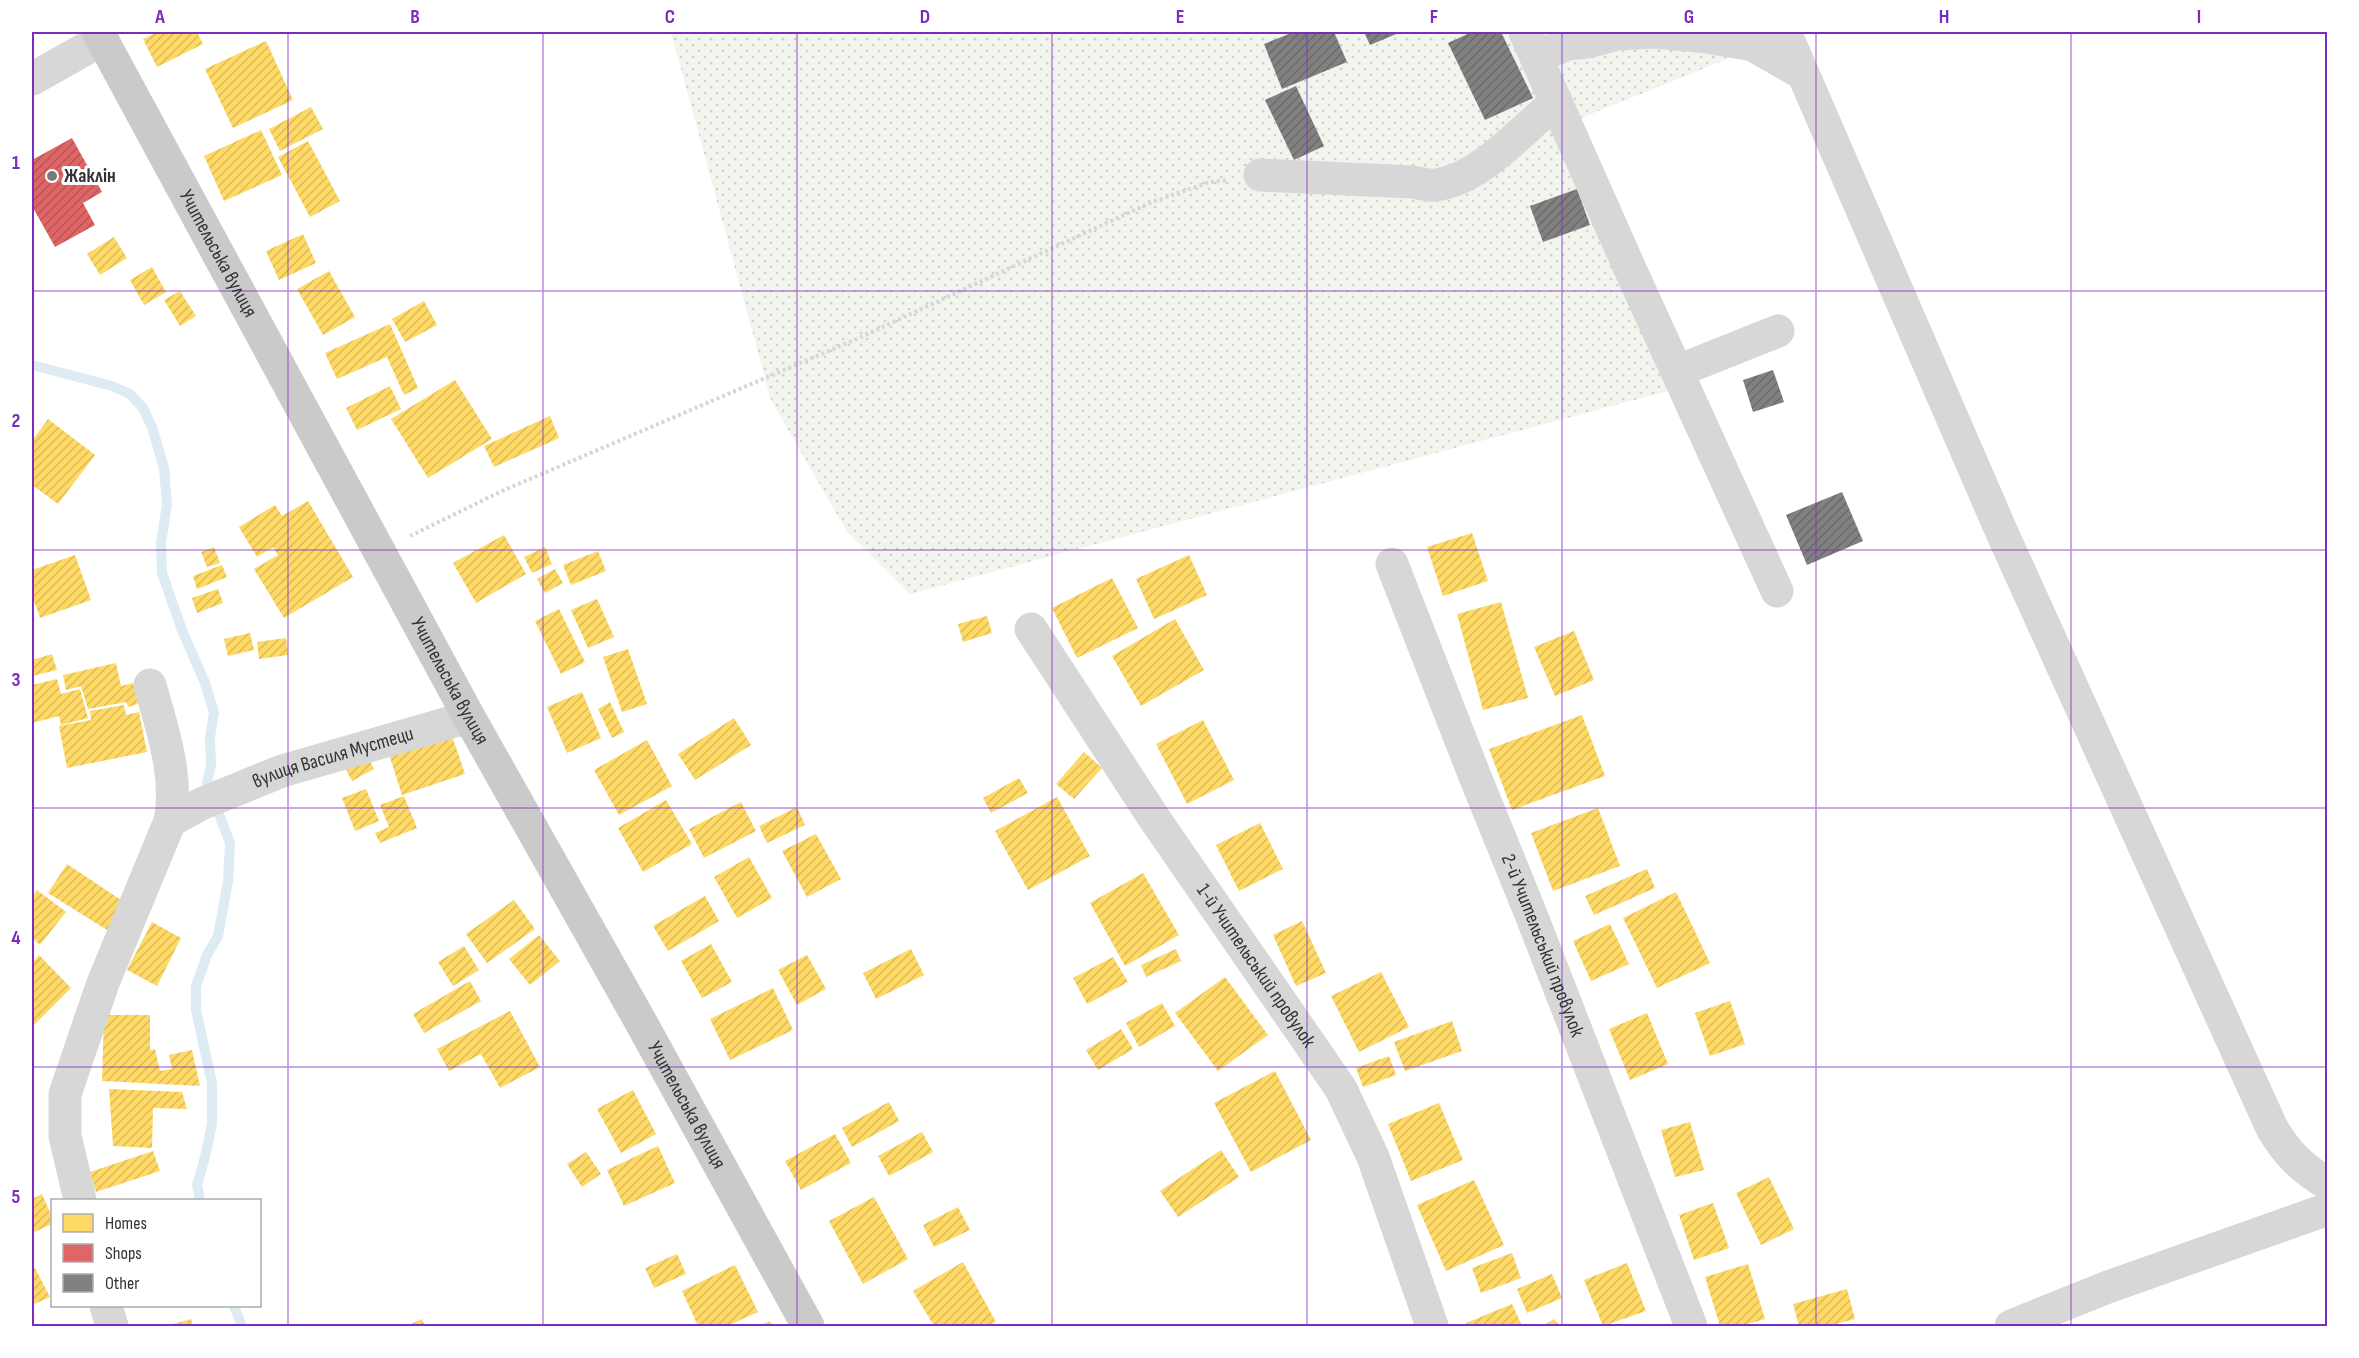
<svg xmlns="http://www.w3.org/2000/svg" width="2359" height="1358" font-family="'Sofia Sans Condensed',sans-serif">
	<defs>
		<pattern id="grass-dots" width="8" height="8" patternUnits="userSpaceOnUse" patternTransform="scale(1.5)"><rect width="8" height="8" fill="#f1f5ed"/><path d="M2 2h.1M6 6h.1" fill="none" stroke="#cfd2cc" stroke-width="1.8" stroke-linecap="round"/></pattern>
		<pattern id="homes-hatch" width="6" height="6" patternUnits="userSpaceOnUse" patternTransform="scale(1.5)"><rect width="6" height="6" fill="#ffd966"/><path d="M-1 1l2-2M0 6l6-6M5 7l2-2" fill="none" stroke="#dbbb59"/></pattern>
		<pattern id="shops-hatch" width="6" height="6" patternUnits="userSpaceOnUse" patternTransform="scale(1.5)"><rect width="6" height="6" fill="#e06666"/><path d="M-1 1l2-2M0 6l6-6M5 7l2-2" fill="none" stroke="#b65555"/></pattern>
		<pattern id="building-hatch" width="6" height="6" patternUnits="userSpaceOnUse" patternTransform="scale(1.5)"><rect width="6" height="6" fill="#818181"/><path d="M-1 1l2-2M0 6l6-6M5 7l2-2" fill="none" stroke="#6a6a6a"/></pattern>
	</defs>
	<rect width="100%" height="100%" fill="#fff"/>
	<polygon fill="url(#grass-dots)" points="671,32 1794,32 1564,125 1668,391 910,594 847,532 771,400"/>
	<g fill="url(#homes-hatch)">
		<polygon points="158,32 197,32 203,44 157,67 143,39"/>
		<polygon points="266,41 293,100 233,128 205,69"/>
		<polygon points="311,107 323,129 280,151 269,129"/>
		<polygon points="261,130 282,175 224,201 204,156"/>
		<polygon points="308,141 340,201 310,217 278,157"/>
		<polygon points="303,234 316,263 279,280 266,251"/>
		<polygon points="114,237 127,258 100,275 87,254"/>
		<polygon points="152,267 166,292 144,305 130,280"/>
		<polygon points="329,271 355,317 323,335 297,289"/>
		<polygon points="180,291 196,316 180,326 164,300"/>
		<polygon points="424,301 437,325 405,342 392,319"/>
		<polygon points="390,324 418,388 404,395 387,357 337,379 325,353"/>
		<polygon points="455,380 492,439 428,478 391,419"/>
		<polygon points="390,386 401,409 357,430 346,408"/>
		<polygon points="550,416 559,438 494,467 484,446"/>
		<polygon points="48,419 95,455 58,504 32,485 32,441"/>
		<polygon points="308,501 353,577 284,618 254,569 278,555 273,547 257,557 239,527 275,505 282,516"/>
		<polygon points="1472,533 1488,581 1443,596 1427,547"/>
		<polygon points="504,535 526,574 476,603 453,563"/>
		<polygon points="214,547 220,563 207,567 201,552"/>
		<polygon points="545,547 552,564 532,573 524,557"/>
		<polygon points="598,551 606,571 571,585 563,565"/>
		<polygon points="75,555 91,600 40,618 32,595 32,570"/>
		<polygon points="1189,555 1207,595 1154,619 1136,579"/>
		<polygon points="222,565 227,577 197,589 193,576"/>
		<polygon points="555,569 563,583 545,593 537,579"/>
		<polygon points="1112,578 1138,628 1077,658 1052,608"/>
		<polygon points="218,589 223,603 197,613 192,598"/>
		<polygon points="597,599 614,637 588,648 571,610"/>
		<polygon points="1501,602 1528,698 1483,710 1457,614"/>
		<polygon points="559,609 585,662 561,674 535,621"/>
		<polygon points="987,616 992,633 963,642 958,624"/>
		<polygon points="1175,619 1204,670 1141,706 1112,656"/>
		<polygon points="1574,631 1594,680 1555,696 1534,647"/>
		<polygon points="250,633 254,650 228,656 224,639"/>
		<polygon points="286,638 288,655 259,659 257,642"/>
		<polygon points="628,649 647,704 622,712 603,657"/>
		<polygon points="52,654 57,670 32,676 32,660"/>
		<polygon points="116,663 121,686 133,683 138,704 128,707 126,702 88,709 81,686 66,690 63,675"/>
		<polygon points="57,679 61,694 80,689 88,718 61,725 59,716 32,723 32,685"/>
		<polygon points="582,692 601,738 567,753 547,707"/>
		<polygon points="610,702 624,732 612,738 598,709"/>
		<polygon points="124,705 126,715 139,712 147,752 67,768 59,726 91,720 90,711"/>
		<polygon points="1582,715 1605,776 1512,810 1489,749"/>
		<polygon points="734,718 751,745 695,780 678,754"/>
		<polygon points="1203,720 1234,780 1187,804 1156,744"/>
		<polygon points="451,733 465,774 402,795 389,754"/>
		<polygon points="647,740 672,786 619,815 594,770"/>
		<polygon points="365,751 374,769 352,781 342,763"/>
		<polygon points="1084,752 1102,768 1074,799 1056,784"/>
		<polygon points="1019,778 1028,793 991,813 983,798"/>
		<polygon points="366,789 379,821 355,831 342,798"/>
		<polygon points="404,796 417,828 380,843 375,833 389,827 380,805"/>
		<polygon points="1057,797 1090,856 1028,890 995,831"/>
		<polygon points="666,800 692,844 643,872 618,828"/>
		<polygon points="741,802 756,831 704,858 689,829"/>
		<polygon points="797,807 805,825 767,843 759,826"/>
		<polygon points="1598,808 1620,866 1553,891 1531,833"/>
		<polygon points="1260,823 1283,869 1239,891 1216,845"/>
		<polygon points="816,834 841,879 807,897 782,851"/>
		<polygon points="749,857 772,898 737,918 714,877"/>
		<polygon points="67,864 124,902 107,930 48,893"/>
		<polygon points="1647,869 1655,888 1594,915 1585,896"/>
		<polygon points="1143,873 1179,935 1125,966 1090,903"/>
		<polygon points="37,890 66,912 40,945 32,938 32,898"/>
		<polygon points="1676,892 1710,963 1657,988 1623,918"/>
		<polygon points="705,896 719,921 668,951 653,926"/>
		<polygon points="514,900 535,929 487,963 466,934"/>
		<polygon points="1302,921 1326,973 1296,986 1273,935"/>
		<polygon points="152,922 181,938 157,986 127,970"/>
		<polygon points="1610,924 1629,964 1591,981 1573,941"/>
		<polygon points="539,935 560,961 530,985 509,959"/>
		<polygon points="711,944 732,982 702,998 681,961"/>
		<polygon points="464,946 479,970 453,986 438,962"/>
		<polygon points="911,949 924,975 876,999 863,973"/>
		<polygon points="1176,949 1181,961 1146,977 1141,965"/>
		<polygon points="39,955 71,988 32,1027 32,963"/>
		<polygon points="807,955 826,989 797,1005 778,970"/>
		<polygon points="1113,957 1128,982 1087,1004 1073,978"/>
		<polygon points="1381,972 1409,1027 1359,1052 1331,996"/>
		<polygon points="1225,977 1268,1035 1218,1071 1175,1013"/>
		<polygon points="470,981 481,1001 424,1033 413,1014"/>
		<polygon points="773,988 793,1030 730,1060 710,1019"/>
		<polygon points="1730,1001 1745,1044 1710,1056 1695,1013"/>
		<polygon points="1162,1003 1175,1026 1139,1047 1126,1023"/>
		<polygon points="510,1011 540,1067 500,1088 481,1054 449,1071 437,1049"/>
		<polygon points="1647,1013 1668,1064 1630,1080 1609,1029"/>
		<polygon points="104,1015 150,1015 150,1050 155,1049 160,1071 172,1069 169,1055 192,1050 200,1086 102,1081"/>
		<polygon points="1452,1021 1462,1051 1405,1071 1394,1042"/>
		<polygon points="1121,1029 1133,1049 1098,1070 1086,1050"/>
		<polygon points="1389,1056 1396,1075 1363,1087 1356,1068"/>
		<polygon points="1275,1071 1311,1140 1251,1172 1214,1103"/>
		<polygon points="109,1089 182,1092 187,1109 153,1108 152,1148 113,1146"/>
		<polygon points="633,1090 656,1134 621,1153 597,1109"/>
		<polygon points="889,1102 899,1121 852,1147 842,1128"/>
		<polygon points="1439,1103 1463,1160 1411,1181 1388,1124"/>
		<polygon points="1690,1122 1704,1170 1675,1177 1661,1130"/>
		<polygon points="922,1132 933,1152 889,1176 878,1156"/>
		<polygon points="835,1134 851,1163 801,1190 785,1161"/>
		<polygon points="658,1146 675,1183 624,1206 607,1170"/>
		<polygon points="1221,1150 1239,1177 1178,1217 1160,1191"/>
		<polygon points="153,1151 160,1171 96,1192 90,1172"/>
		<polygon points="586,1152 601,1174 582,1187 567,1164"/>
		<polygon points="1769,1177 1794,1229 1761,1245 1736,1193"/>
		<polygon points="1474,1180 1504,1245 1446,1271 1417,1205"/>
		<polygon points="42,1194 52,1217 52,1224 32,1233 32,1199"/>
		<polygon points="874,1197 908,1259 863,1284 829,1221"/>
		<polygon points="1713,1203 1729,1248 1694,1260 1679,1215"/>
		<polygon points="958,1207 970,1230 934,1247 923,1225"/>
		<polygon points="1512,1253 1521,1278 1481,1293 1472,1268"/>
		<polygon points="677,1254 686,1274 654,1288 645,1268"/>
		<polygon points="963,1262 996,1322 988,1326 934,1326 913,1291"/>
		<polygon points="1627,1263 1646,1311 1603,1326 1584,1280"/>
		<polygon points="1748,1264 1765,1319 1740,1326 1720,1326 1705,1277"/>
		<polygon points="735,1265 758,1312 727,1326 698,1326 682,1291"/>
		<polygon points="35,1268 50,1297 32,1305 32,1270"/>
		<polygon points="1552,1274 1562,1298 1527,1313 1517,1289"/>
		<polygon points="1847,1289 1855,1319 1828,1326 1799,1326 1793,1304"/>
		<polygon points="1512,1304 1522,1326 1467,1326 1466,1323"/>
		<polygon points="191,1319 193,1326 166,1326"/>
		<polygon points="422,1319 425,1326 406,1326"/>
		<polygon points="1554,1319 1560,1326 1543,1326"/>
		<polygon points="770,1321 773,1326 760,1326"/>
	</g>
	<polygon fill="url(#shops-hatch)" points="72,138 102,192 83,203 95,225 55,247 32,206 32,160"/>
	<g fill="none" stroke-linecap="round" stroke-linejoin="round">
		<g stroke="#ddebf3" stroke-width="10">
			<polyline points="32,365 112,386 130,394 143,408 152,427 164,468 167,504 161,543 162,573 182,630 205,683 214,713 210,737 211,765 207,783 230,843 228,881 218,936 207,955 196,986 196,1010 212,1083 212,1124 205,1157 197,1185 200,1200"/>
			<polyline points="234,1306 242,1326"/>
		</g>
	</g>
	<g fill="url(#building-hatch)">
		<polygon points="1294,32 1334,32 1347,62 1282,89 1264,44"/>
		<polygon points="1364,32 1401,32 1370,45"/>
		<polygon points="1472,32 1501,32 1533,98 1485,120 1448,43"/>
		<polygon points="1296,86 1324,146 1294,160 1265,100"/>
		<polygon points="1577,189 1590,225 1543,242 1530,206"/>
		<polygon points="1773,370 1784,402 1753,412 1743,380"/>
		<polygon points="1842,492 1863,541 1807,565 1786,515"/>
	</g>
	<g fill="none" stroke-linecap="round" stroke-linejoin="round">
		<polyline stroke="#d6d6d6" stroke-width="4" stroke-dasharray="3 3" stroke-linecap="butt" points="410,536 502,491 861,337 1152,202 1210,182 1227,180"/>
		<g stroke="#d7d7d7" stroke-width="33">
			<polyline points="1525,32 1631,271 1777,591"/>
			<path d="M 1785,32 L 2003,535 L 2272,1128 C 2287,1154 2302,1168 2328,1184"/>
			<polyline points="1536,57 1567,44 1587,42 1617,34 1655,32 1707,37 1753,45 1803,74"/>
			<polyline points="32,79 103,39"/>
			<path d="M 1260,175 L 1413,182 C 1420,183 1429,186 1436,185 C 1482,178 1522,130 1556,102"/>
			<polyline points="1678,371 1778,331"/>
			<path id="s1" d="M 1392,564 L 1474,774 L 1530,912 L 1691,1326"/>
			<path id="s2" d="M 1031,629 L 1154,818 L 1341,1089 L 1373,1157 L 1432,1326"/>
			<path d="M 150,685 C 162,729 179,776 170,821"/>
			<path id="s3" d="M 80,1200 L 65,1136 L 65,1094 L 103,983 L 170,821 L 201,804 L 282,771 L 469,717"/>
			<polyline points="106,1306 112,1326"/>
			<polyline points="2011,1326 2108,1287 2328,1209"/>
		</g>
		<path stroke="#cacaca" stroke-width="33" id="s4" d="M 98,32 L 469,717 L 638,1017 L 808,1326"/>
	</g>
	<path fill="none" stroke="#7b2cbf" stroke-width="1.5" stroke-opacity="0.55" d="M 288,32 L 288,1326M 543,32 L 543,1326M 797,32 L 797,1326M 1052,32 L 1052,1326M 1307,32 L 1307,1326M 1562,32 L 1562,1326M 1816,32 L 1816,1326M 2071,32 L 2071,1326M 32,291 L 2328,291M 32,550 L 2328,550M 32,808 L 2328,808M 32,1067 L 2328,1067"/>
	<circle fill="#7a7a7a" stroke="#fff" stroke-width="2" cx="52" cy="176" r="6"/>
	<g text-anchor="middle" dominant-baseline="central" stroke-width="6" stroke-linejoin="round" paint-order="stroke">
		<g font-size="20" font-weight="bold" fill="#333" stroke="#fff" text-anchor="start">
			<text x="64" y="176">Жаклін</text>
		</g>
		<g font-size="20" fill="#333" stroke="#fff">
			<text stroke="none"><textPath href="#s4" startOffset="252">Учительська вулиця</textPath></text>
			<text stroke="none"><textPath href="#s4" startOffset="738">Учительська вулиця</textPath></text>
			<text stroke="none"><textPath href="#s3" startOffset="576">вулиця Василя Мустеци</textPath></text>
			<text stroke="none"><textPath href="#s1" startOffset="410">2-й Учительський провулок</textPath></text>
			<text stroke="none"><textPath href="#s2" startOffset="405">1-й Учительський провулок</textPath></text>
			<text stroke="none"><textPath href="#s4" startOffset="1224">Учительська вулиця</textPath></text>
		</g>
	</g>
	<rect width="2359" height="1358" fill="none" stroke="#ffffff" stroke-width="66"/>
	<rect x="51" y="1199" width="210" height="108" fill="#ffffff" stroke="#adadad" stroke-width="1.5"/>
	<rect x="63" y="1214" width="30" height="18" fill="#ffd966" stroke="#adadad" stroke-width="1.5"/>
	<text x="105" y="1229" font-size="18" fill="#333333">Homes</text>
	<rect x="63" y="1244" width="30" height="18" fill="#e06666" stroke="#adadad" stroke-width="1.5"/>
	<text x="105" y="1259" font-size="18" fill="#333333">Shops</text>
	<rect x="63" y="1274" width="30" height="18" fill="#818181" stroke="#adadad" stroke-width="1.5"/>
	<text x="105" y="1289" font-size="18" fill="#333333">Other</text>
	<rect x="33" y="33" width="2293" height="1292" fill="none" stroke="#7b2cbf" stroke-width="2"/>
	<g font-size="20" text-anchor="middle" font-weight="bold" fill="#7b2cbf">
		<text x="160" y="23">A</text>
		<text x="415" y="23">B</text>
		<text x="670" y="23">C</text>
		<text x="925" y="23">D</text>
		<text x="1180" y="23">E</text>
		<text x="1434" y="23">F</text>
		<text x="1689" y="23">G</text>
		<text x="1944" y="23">H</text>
		<text x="2199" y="23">I</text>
		<text x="16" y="169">1</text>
		<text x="16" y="427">2</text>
		<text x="16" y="686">3</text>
		<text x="16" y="944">4</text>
		<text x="16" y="1203">5</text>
	</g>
</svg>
